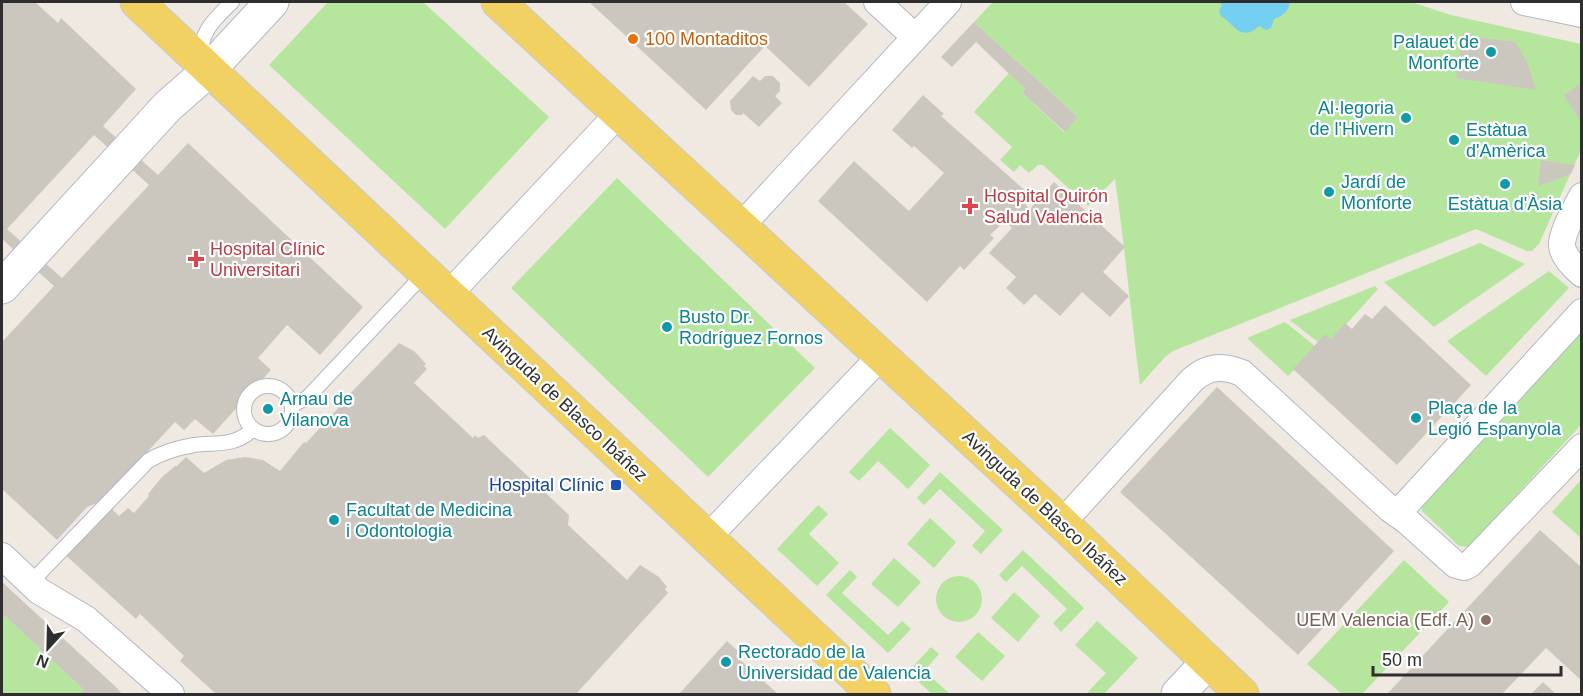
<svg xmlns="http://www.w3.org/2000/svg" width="1583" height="696" font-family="Helvetica,sans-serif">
	<rect width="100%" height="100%" fill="#efe9e1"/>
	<g fill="#b6e59e">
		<polygon points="328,2 423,2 549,117 445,229 269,65"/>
		<path d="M 993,2 L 1411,2 L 1451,15 L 1581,44 L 1581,150 L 1539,244 L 1532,251 L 1527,251 L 1476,229 L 1173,351 L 1165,357 L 1140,385 C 1131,316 1125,247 1115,179 L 1088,206 L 1043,165 L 1038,165 L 1029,173 L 1020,165 L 1014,172 L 1000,160 L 1012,147 L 974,112 L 1009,73 L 1025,89 L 1022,93 L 1064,132 L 1078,117 L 974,22 Z"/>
		<polygon points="617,178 815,368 708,477 511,288"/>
		<polygon points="1480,243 1525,264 1434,327 1384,282"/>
		<polygon points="1549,271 1569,288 1486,376 1447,341"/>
		<polygon points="1375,286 1378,289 1331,341 1319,343 1290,320"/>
		<polygon points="1285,322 1316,347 1288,376 1247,338"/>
		<polygon points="1581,331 1581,425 1468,547 1459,546 1422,511 1422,503"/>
		<polygon points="890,428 930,465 908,489 878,461 859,481 849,472"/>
		<polygon points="940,472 1003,530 981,554 972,546 985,531 940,489 924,505 917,498"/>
		<polygon points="1581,480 1581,538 1552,512"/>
		<polygon points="818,505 828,514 809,534 839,563 817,586 777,549"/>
		<polygon points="930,518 956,542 934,568 907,544"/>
		<polygon points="1023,550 1084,608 1061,632 1053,623 1067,609 1022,566 1006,582 999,575"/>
		<polygon points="894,558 921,582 898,607 871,584"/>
		<polygon points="1404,560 1449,602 1362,694 1342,694 1307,664"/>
		<polygon points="850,570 857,577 842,593 888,635 902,621 911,629 888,653 826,595"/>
		<circle cx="959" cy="599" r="23"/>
		<polygon points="1014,592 1040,616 1018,642 991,618"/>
		<polygon points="5,616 84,690 79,694 2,694 2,620"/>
		<polygon points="1097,621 1138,658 1104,694 1089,694 1087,693 1106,673 1075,645"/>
		<polygon points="978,632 1005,656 982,681 955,657"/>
		<polygon points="931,647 939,654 924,671 950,694 932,694 908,672"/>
	</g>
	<path fill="#75cff0" d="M 1219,2 L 1290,2 C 1289,11 1283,16 1274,19 L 1271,28 L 1266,30 L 1259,26 C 1241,43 1234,24 1221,16 L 1219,11 L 1222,5 Z"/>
	<g fill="#cbc7bf" fill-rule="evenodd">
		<path d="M 2,2 L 35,2 L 58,23 L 61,18 L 136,89 L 103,126 L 158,175 L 188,143 L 363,307 L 320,355 L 287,325 L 258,358 L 271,370 L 213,434 L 195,419 L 184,430 L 175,422 L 102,501 L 87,507 L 57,540 L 2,489 L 2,342 L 54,286 L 2,239 ZM 94,135 L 149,185 L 62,278 L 7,229 Z"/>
		<polygon points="589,2 844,2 868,24 809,87 765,46 706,110"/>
		<polygon points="974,22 1078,117 1065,132 1022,93 1025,89 976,42 952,67 941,57"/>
		<polygon points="1463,32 1474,37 1515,42 1527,62 1536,90 1456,78"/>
		<polygon points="753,76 760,81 765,76 773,76 780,83 780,91 775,96 782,103 759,127 743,113 742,115 736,115 731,110 730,101"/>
		<polygon points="1581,83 1581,122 1564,95"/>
		<polygon points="923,95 944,114 941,116 1030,195 1023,202 1030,209 1054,182 1125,247 1103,272 1129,296 1110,317 1082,292 1060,316 1035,294 1024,305 1006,288 1016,277 989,253 1012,228 1005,221 990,235 994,238 964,270 960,266 927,302 818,201 854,161 909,211 944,173 914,146 912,148 892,130"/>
		<polygon points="1541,160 1575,165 1571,174 1538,186"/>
		<polygon points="1385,305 1471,385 1397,465 1293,369 1325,334 1331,339 1345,323 1352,329 1365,314 1372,319"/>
		<polygon points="399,343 414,351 426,364 424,366 427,369 414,383 473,438 475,435 478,438 484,435 569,515 568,525 627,580 640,565 659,577 667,587 665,589 668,593 576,694 216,694 180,661 184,656 140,614 136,619 61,551 111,508 119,516 128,508 134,513 149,496 148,494 162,477 175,466 177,466 186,457 204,473 226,460 245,457 263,460 280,471 304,442 306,443 341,405 340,404"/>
		<polygon points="1217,387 1394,551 1298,655 1120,492"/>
		<polygon points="1540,530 1581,567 1581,680 1546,648 1502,694 1387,694"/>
		<polygon points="2,582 117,688 122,694 79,694 84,690 5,616 2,620"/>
		<polygon points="727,641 739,652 736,656 778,694 679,694"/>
		<polygon points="1543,682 1556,694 1531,694"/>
	</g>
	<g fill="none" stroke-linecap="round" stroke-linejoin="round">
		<g stroke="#b4b7c1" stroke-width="16">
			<g id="lane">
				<path d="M 202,58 C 198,33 216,18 232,2"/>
				<circle cx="268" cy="410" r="24"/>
				<polyline points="292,405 307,398 425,273"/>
				<path d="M 38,575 L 148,461 C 162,452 177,448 194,445 C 216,442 235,447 253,429"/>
			</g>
		</g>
		<g stroke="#b4b7c1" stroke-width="28">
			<g id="street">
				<polyline points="877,2 915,37"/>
				<polyline points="1524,2 1582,14"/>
				<path d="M 1582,196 C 1576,208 1561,233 1562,246 C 1563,256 1575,268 1582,274"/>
				<polyline points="741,226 948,2"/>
				<polyline points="448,295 619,113"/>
				<polyline points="1397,514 1582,312"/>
				<path d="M 1062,523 L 1193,379 C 1209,366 1223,365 1242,373 L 1390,509 L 1407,521 L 1456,565 L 1464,567 L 1470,564 L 1582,447"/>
				<polyline points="708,537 881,356"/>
				<polyline points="2,556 39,591 86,619 171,694"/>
			</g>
		</g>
		<g stroke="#b4b7c1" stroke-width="35">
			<g id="secondary">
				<polyline points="2,287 168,106 208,71 272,2"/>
				<polyline points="1178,694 1208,662"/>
			</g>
		</g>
		<g stroke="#c9c9c9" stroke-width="35">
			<g id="primary">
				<polyline points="137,2 874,694"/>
				<polyline points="498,2 1062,523 1242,694"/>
			</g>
		</g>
		<use href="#lane" stroke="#fff" stroke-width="14"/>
		<use href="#street" stroke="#fff" stroke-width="26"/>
		<use href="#secondary" stroke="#fff" stroke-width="33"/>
		<use href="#primary" stroke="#f2d163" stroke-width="33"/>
	</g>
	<circle fill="#e8710a" stroke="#fff" stroke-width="2" cx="633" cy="39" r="6"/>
	<g fill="#0f9aa8" stroke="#fff" stroke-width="2">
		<circle cx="1491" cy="52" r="6"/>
		<circle cx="1406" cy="118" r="6"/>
		<circle cx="1454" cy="140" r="6"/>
		<circle cx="1505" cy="184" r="6"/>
		<circle cx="1329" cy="192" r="6"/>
		<circle cx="667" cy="327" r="6"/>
		<circle cx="268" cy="409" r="6"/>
		<circle cx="1416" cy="418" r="6"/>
		<circle cx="334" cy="520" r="6"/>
		<circle cx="726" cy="662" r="6"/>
	</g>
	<g fill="#e0444e" stroke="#fff" stroke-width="2">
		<path d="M967 197h6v6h6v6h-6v6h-6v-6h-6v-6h6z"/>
		<path d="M193 250h6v6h6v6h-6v6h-6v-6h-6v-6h6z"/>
	</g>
	<rect fill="#1a4fb4" stroke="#fff" stroke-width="2" x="610" y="479" width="12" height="12" rx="3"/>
	<circle fill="#8d6e63" stroke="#fff" stroke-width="2" cx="1486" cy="620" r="6"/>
	<g text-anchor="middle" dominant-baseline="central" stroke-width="4.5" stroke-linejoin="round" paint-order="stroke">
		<g font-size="18" fill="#c56008" stroke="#fff" text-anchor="start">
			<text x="645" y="39">100 Montaditos</text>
		</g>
		<g font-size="18" fill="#0d838f" stroke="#fff" text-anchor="start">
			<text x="1479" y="42" text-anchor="end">Palauet de<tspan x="1479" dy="21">Monforte</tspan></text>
			<text x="1394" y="108" text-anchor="end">Al·legoria<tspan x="1394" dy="21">de l'Hivern</tspan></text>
			<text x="1466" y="130">Estàtua<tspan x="1466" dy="21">d'Amèrica</tspan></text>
			<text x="1341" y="182">Jardí de<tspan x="1341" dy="21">Monforte</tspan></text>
			<text x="1505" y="204" text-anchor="middle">Estàtua d'Àsia</text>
			<text x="679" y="317">Busto Dr.<tspan x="679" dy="21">Rodríguez Fornos</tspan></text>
			<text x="280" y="399">Arnau de<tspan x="280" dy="21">Vilanova</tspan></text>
			<text x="1428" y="408">Plaça de la<tspan x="1428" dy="21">Legió Espanyola</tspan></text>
			<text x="346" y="510">Facultat de Medicina<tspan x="346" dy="21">i Odontologia</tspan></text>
			<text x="738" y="652">Rectorado de la<tspan x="738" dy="21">Universidad de Valencia</tspan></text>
		</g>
		<g font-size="18" fill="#be3a42" stroke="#fff" text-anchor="start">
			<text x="984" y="196">Hospital Quirón<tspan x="984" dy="21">Salud Valencia</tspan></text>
			<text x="210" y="249">Hospital Clínic<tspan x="210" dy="21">Universitari</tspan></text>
		</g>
		<g font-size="18" fill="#2e2e2e" stroke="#fff">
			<text transform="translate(565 404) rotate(43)">Avinguda de Blasco Ibáñez</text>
			<text transform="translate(1045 508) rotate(43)">Avinguda de Blasco Ibáñez</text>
		</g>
		<g font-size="18" fill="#164399" stroke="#fff" text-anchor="end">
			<text x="604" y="485">Hospital Clínic</text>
		</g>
		<g font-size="18" fill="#785e54" stroke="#fff" text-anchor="end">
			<text x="1474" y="620">UEM Valencia (Edf. A)</text>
		</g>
	</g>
	<rect width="1583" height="696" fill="none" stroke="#2e2e2e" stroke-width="6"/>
	<g transform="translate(48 648) rotate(202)" stroke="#ffffff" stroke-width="4.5" paint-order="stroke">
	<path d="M0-4.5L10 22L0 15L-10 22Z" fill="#2e2e2e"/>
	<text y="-9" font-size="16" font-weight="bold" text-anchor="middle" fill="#2e2e2e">N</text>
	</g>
	<path d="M1373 666v9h188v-9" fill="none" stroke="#2e2e2e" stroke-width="3"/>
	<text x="1382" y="666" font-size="18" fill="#2e2e2e" stroke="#ffffff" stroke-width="4.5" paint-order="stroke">50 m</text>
</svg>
